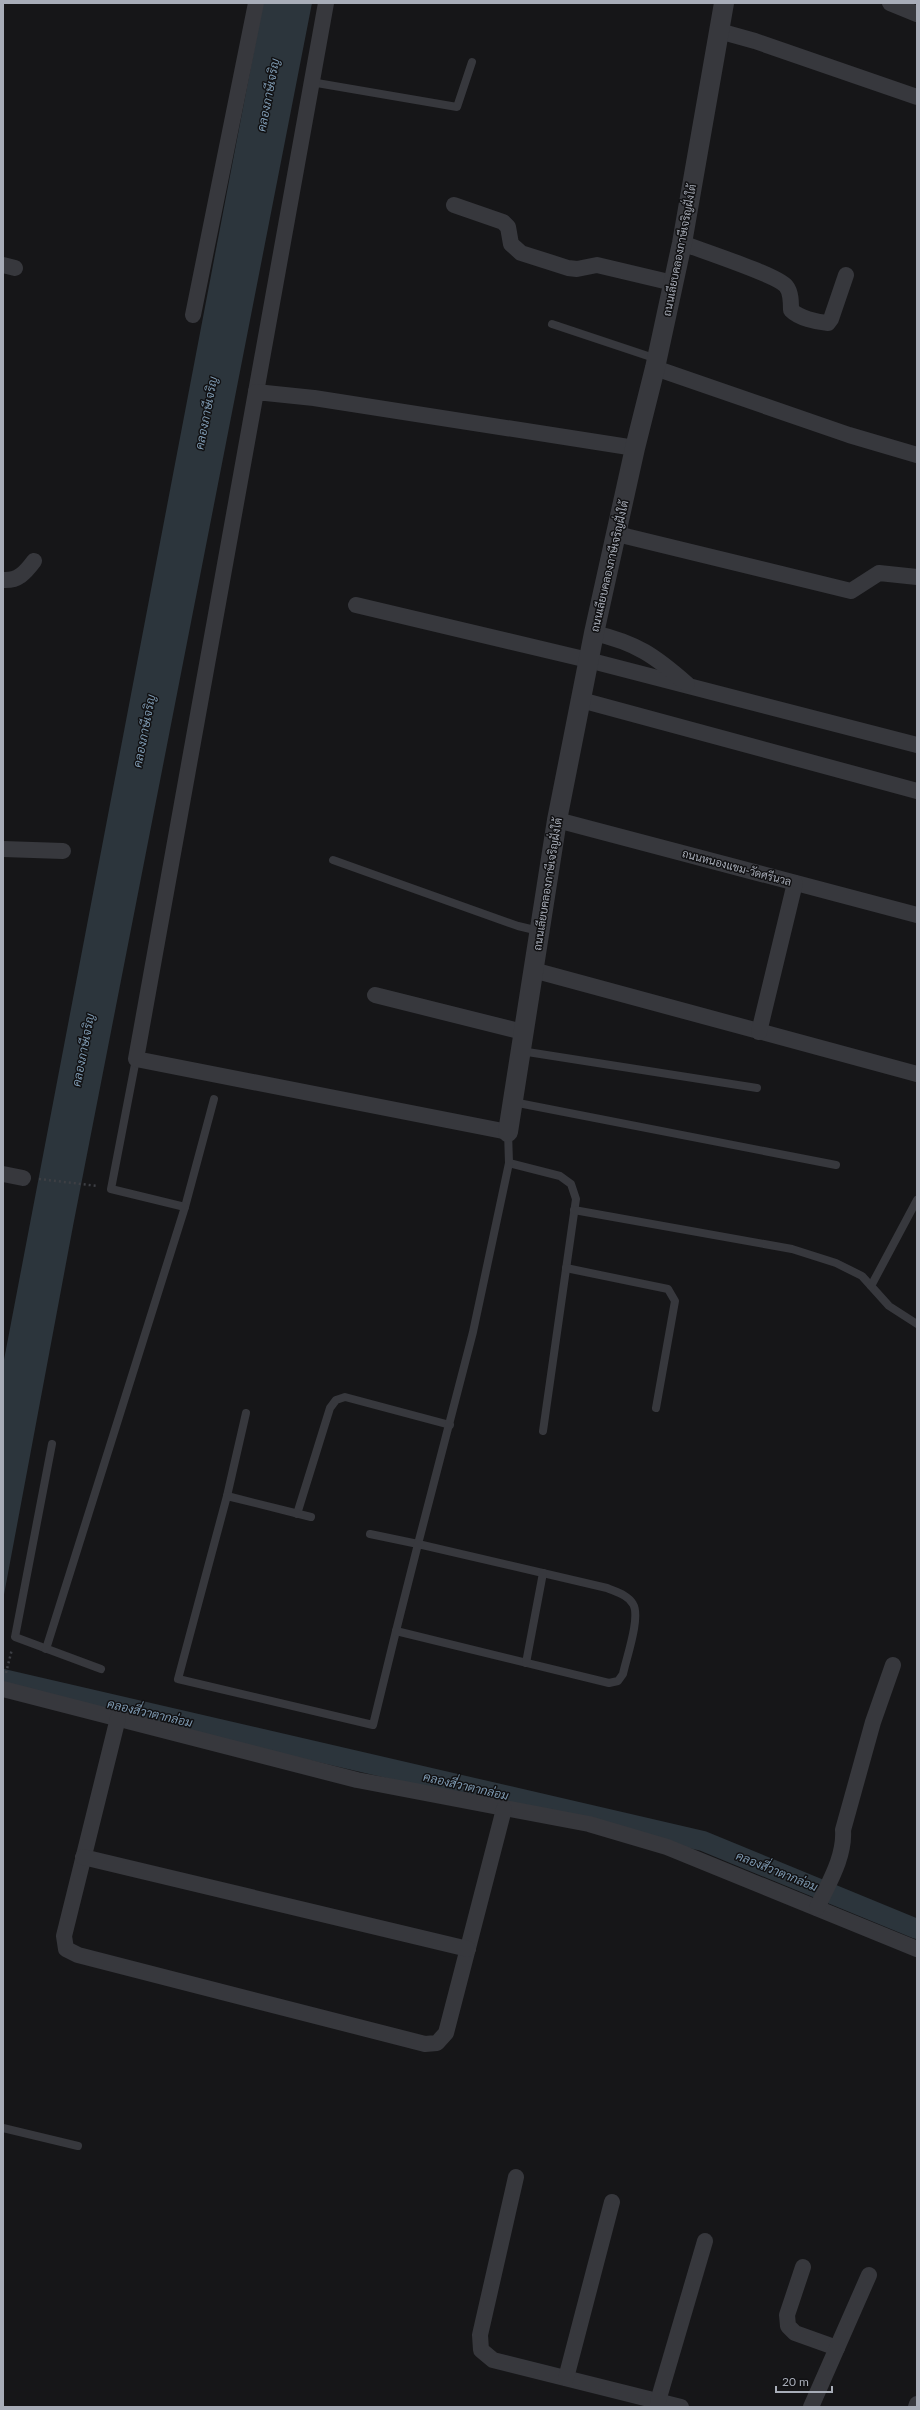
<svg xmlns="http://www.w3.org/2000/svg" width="920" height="2410" font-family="Lato,Sarabun,sans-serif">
	<rect width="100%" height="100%" fill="#161618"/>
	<polygon fill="#2c353c" points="263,3 312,3 73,1226 3,1600 3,1365"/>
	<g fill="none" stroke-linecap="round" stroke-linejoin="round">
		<polyline stroke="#2c353c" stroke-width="20" points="3,1679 703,1841 917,1929"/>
		<g stroke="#3d3f44" stroke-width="2.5" stroke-dasharray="2 3" stroke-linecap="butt">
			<polyline points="39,1179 98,1186"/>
			<polyline points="6,1673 12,1649"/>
		</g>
		<g stroke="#37383d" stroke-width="8">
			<polyline points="311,82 457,107 472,62"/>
			<polyline points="552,324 657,359"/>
			<polyline points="333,860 518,926 539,931"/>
			<polyline points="521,1051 757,1088"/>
			<polyline points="513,1102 836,1165"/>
			<polyline points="509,1163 560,1176 571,1184 576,1199 543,1431"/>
			<polyline points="185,1207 214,1099"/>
			<polyline points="574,1210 792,1249 836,1263 862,1276 889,1306 917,1324"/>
			<polyline points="566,1268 668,1289 675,1301 656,1408"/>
			<polyline points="871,1286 917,1200"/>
			<polyline points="52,1444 15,1637 101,1669"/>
			<polyline points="227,1496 246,1413"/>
			<polyline points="297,1514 330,1408 336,1400 345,1397 450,1425"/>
			<polyline points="311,1517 227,1496 178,1679 373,1725 396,1631"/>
			<polyline points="370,1534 418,1544 473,1332 509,1163 508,1132"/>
			<path d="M 418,1544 L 607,1588 C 616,1592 628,1595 633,1604 C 641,1617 626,1659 623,1674 L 618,1681 L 609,1683 L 396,1631 Z"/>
			<polyline points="46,1649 185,1207 111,1189 136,1059"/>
			<polyline points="526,1663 543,1573"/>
			<polyline points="3,2128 78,2146"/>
		</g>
		<g stroke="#37383d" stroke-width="16">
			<polyline points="890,3 917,14"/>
			<polyline points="719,31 755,41 917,97"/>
			<polyline points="454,205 503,222 508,227 511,244 521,253 568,268 577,269 597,265 673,283"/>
			<path d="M 682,243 C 700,250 777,275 786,286 C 791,292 791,302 791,310 C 799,318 816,322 828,323 L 831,319 L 846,275"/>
			<polyline points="3,265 15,268"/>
			<polyline points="193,315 256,3"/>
			<polyline points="655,368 849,435 917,455"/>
			<polyline points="256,392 326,3"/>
			<polyline points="617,534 851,591 879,573 917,577"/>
			<path d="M 3,580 C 18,581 25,573 34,561"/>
			<polyline points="356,605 588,660 917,745"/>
			<path d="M 594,633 C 637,643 655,656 687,684"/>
			<polyline points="581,700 917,791"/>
			<polyline points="557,820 917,915"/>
			<polyline points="3,849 63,851"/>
			<polyline points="533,970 917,1074"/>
			<polyline points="375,995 523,1032"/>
			<polyline points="759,1032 795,883"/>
			<polyline points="508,1132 136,1059 256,392 314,398 635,448"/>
			<polyline points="3,1174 23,1178"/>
			<polyline points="3,1689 357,1780 589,1824 667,1847 917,1949"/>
			<polyline points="118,1718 64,1936 66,1949 78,1955 425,2044 437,2043 446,2033 504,1809"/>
			<polyline points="83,1857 468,1949"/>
			<path d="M 817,1908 C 828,1884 845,1857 843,1830 L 873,1722 L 893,1665"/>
			<polyline points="516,2177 480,2335 481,2350 493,2360 681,2407"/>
			<polyline points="803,2267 787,2315 788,2326 795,2333 837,2348"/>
			<polyline points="566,2378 612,2202"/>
			<polyline points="658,2401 705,2241"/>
			<polyline points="811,2407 869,2275"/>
			<polyline points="916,2407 917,2404"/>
		</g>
		<polyline stroke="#37383d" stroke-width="20" points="508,1132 557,820 594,633 635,448 655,368 682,243 724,3"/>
	</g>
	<g text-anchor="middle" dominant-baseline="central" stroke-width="3" stroke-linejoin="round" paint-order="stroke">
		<g font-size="11" fill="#a8adb8" stroke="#111113">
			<text transform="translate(679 250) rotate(-79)">ถนนเลียบคลองภาษีเจริญฝั่งใต้</text>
			<text transform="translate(609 566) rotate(-77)">ถนนเลียบคลองภาษีเจริญฝั่งใต้</text>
			<text transform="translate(737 867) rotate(15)">ถนนหนองแขม-วัดศรีนวล</text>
			<text transform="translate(547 884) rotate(-81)">ถนนเลียบคลองภาษีเจริญฝั่งใต้</text>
		</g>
		<g font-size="12" font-style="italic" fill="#7f9bb3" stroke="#111113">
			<text transform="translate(268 95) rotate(-79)">คลองภาษีเจริญ</text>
			<text transform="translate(206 413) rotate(-79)">คลองภาษีเจริญ</text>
			<text transform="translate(144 731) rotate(-79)">คลองภาษีเจริญ</text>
			<text transform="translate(83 1050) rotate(-79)">คลองภาษีเจริญ</text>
			<text transform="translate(150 1713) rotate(13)">คลองสี่วาตากล่อม</text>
			<text transform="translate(466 1786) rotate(13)">คลองสี่วาตากล่อม</text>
			<text transform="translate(777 1871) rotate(22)">คลองสี่วาตากล่อม</text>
		</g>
	</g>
	<rect width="920" height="2410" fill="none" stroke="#a8adb8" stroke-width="8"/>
	<path d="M776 2386v6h56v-6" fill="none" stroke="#a8adb8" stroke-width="2"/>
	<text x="782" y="2386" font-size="12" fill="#a8adb8" stroke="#111113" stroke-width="3" paint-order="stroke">20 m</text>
</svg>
